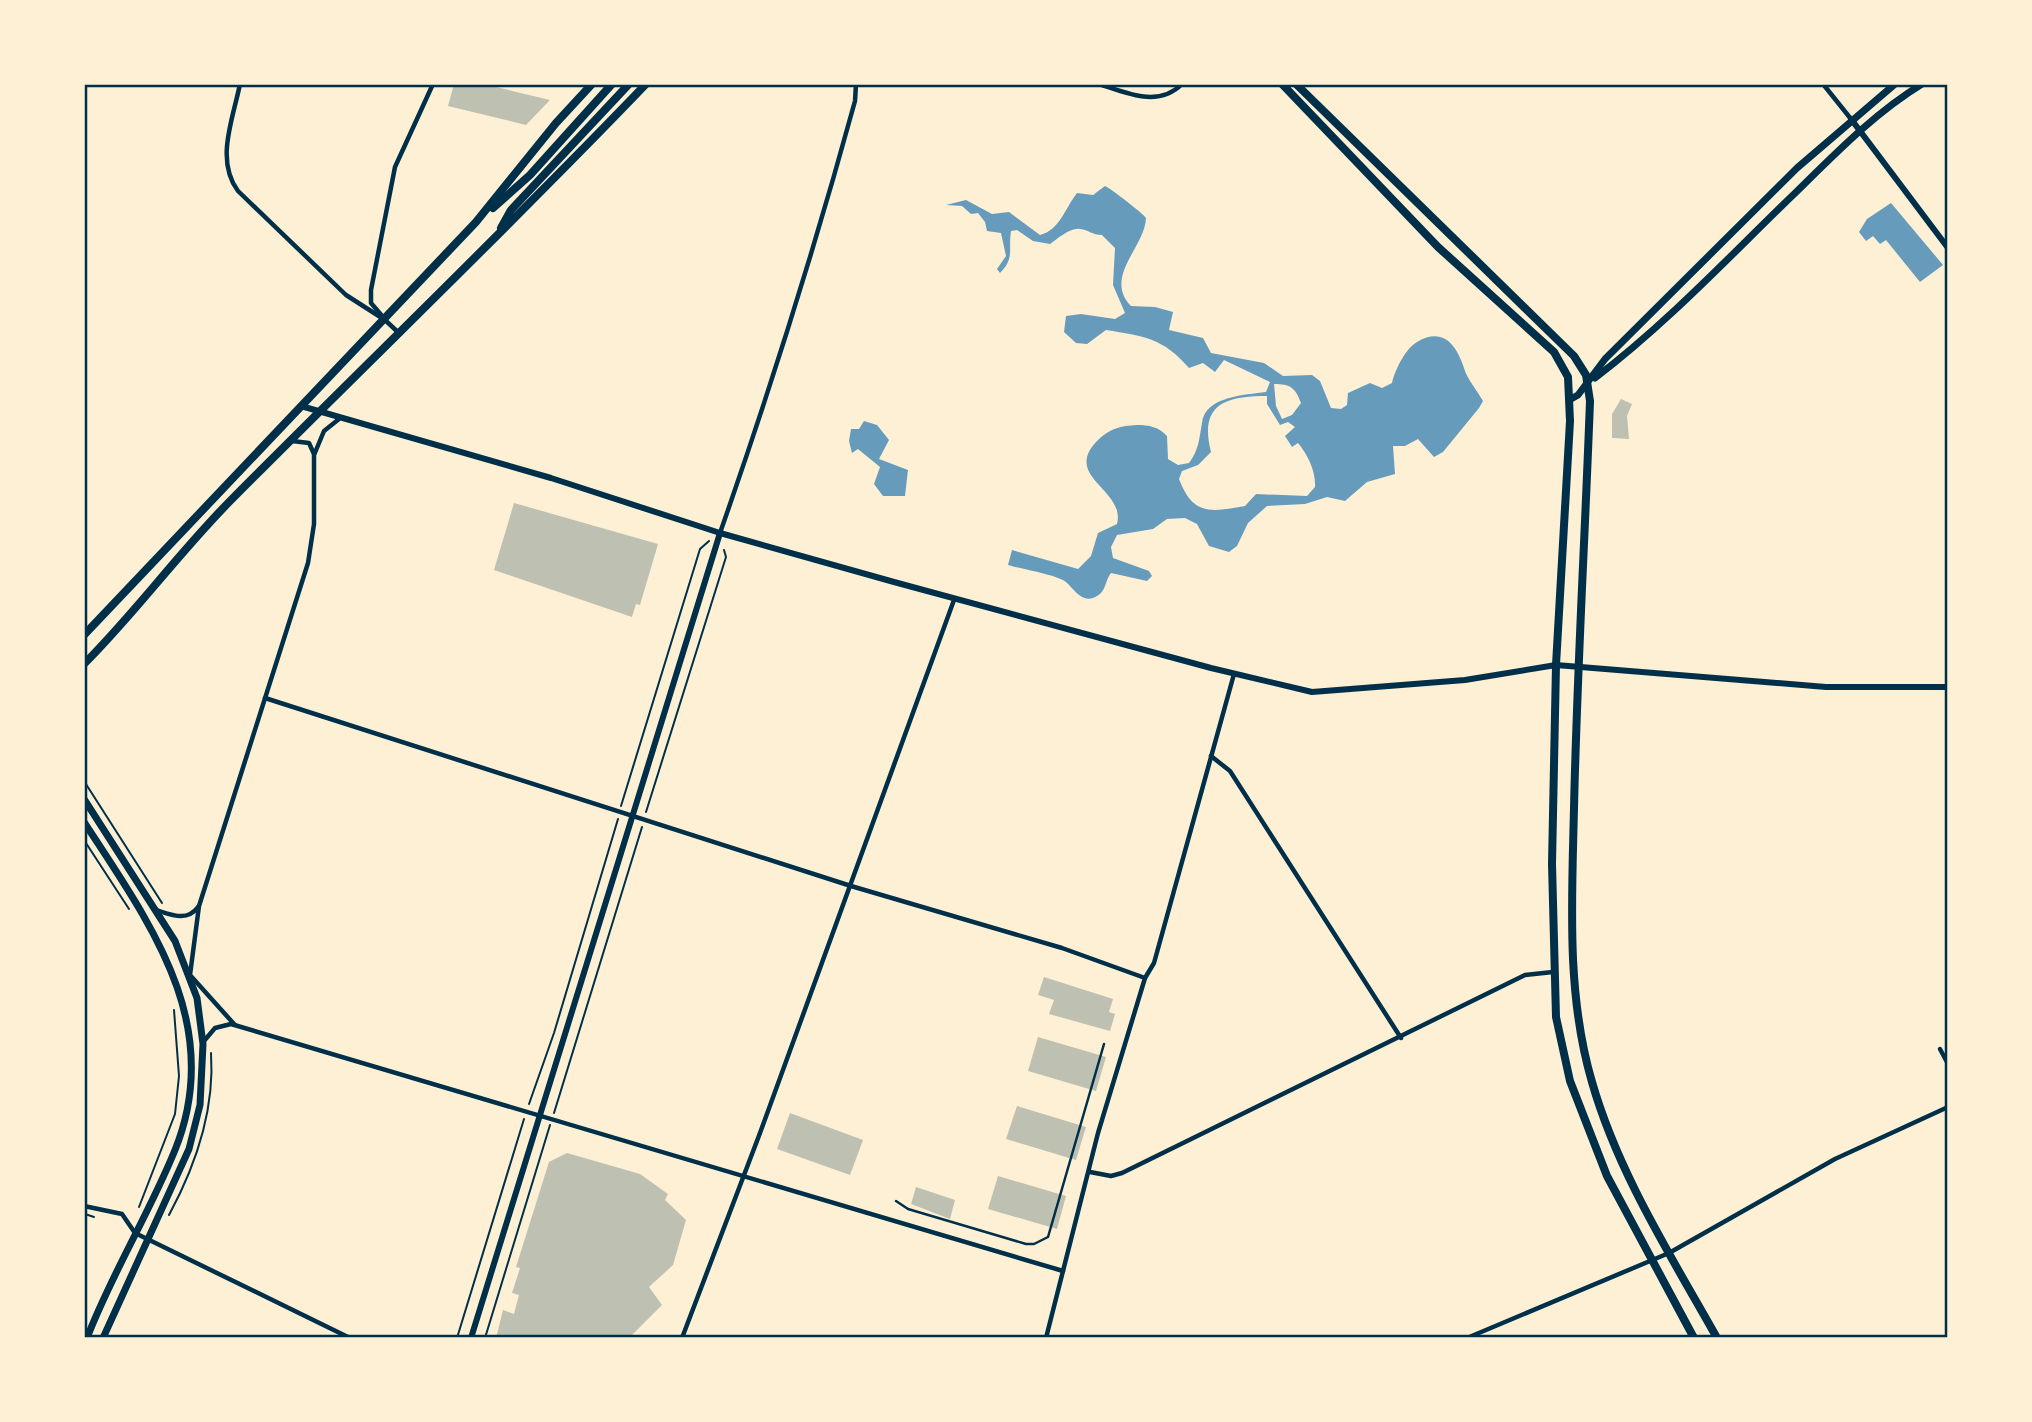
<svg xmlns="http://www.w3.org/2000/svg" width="2032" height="1422" font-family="Bitter,serif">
	<rect width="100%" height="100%" fill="#fdf0d5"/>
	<g fill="#669bbc" fill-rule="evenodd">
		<path d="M 1105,186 C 1110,188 1144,214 1146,218 C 1145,247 1103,277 1131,306 L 1155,307 L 1173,312 L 1169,330 L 1203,338 L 1211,353 L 1264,363 L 1283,376 L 1312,375 L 1320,381 L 1331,408 L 1341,409 L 1347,405 L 1348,393 L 1370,383 L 1382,388 L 1392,383 C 1395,370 1405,349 1417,342 C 1443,327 1456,344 1464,368 C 1467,379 1477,390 1483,401 L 1479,408 L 1443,452 L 1434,457 L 1418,439 L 1405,446 L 1393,446 L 1395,474 L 1367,482 L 1345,501 L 1327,497 L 1305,504 L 1267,506 L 1248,523 L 1237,546 L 1229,552 L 1209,546 L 1197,524 L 1185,518 L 1167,519 L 1153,529 L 1117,535 L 1111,547 L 1113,558 L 1149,571 L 1152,576 L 1147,581 L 1111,573 C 1104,582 1107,593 1093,598 C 1081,602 1074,589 1066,582 C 1057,575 1021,569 1008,565 L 1012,550 L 1078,569 L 1091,556 L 1098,533 L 1117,524 C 1126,489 1061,477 1098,440 C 1111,428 1120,426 1137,425 C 1149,425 1159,427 1167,436 L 1168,459 L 1178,465 L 1189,463 C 1199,450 1199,439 1202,423 C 1205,396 1245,395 1266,392 L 1270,382 L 1224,360 L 1215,372 L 1203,363 L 1189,368 C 1163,338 1144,336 1106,330 L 1087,344 L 1076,343 L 1064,332 L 1066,316 L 1081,314 L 1115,319 L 1125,313 L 1113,285 L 1115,248 L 1102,235 C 1092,235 1089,230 1080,229 C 1071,227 1057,239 1050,244 L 1033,241 L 1017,230 L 1011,231 C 1008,250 1015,258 1000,273 L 997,269 L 1006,256 L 1001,233 L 987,231 L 985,222 L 978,213 L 971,214 L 962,206 L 946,205 L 966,200 L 992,214 L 1009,212 L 1040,235 C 1060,230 1065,208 1077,193 L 1093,195 ZM 1274,384 C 1290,384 1295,387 1301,403 L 1292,415 L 1282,419 L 1276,406 ZM 1267,396 L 1267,404 L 1280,425 L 1288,422 L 1295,427 L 1285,436 L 1292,447 L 1298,443 C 1308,455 1316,472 1315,487 L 1307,496 L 1256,494 L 1245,506 C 1211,512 1193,516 1179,479 L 1182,471 L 1198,465 L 1211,452 C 1199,405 1224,396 1267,396 Z"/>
		<polygon points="1891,203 1943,265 1920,282 1886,240 1880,244 1873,236 1866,241 1859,232 1867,219"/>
		<polygon points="864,421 877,425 889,440 879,459 908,470 905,496 883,496 874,484 880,467 858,449 852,453 849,441 851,429 859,429"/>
	</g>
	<g fill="#bec0b2">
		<polygon points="454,84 497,84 496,87 550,100 526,125 448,106"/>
		<polygon points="1621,399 1632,404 1627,416 1629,439 1612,438 1612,414"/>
		<polygon points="514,503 658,544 640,605 636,604 632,617 494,570"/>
		<polygon points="1044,977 1113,999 1109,1012 1115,1014 1110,1031 1049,1014 1054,1000 1038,995"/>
		<polygon points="1038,1037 1106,1057 1096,1091 1028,1071"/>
		<polygon points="1017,1106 1086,1127 1076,1160 1006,1139"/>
		<polygon points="790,1113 863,1140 850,1175 777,1149"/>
		<polygon points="567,1153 640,1174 668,1194 665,1200 686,1220 673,1265 649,1287 662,1305 629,1338 496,1338 503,1310 514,1314 519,1295 512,1293 520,1268 516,1267 549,1162"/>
		<polygon points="998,1176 1066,1196 1057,1229 988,1209"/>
		<polygon points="916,1187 955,1200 950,1219 911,1204"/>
	</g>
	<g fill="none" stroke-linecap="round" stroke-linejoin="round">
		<g stroke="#003049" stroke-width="2">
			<polyline points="84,781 162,903"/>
			<polyline points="621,806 700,549 709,541"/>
			<polyline points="646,812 726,557 724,550"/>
			<polyline points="84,840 129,909"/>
			<polyline points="529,1104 554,1033 618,819"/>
			<polyline points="554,1113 642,827"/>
			<polyline points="139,1207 175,1114 179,1076 174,1010"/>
			<polyline points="85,1214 94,1217"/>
			<path d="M 169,1215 C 196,1165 215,1111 211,1053"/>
			<polyline points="457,1338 524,1119"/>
			<polyline points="485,1338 550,1125"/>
		</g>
		<polyline stroke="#003049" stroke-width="2.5" points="896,1201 908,1209 1026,1244 1034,1244 1048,1237 1104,1044"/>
		<g stroke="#003049" stroke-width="4.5">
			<path d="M 240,84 C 233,119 215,160 238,191 L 346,295 L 385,320 L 400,334"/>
			<path d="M 1099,84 C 1127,93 1158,108 1182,84"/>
			<polyline points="1823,84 1851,119"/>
			<polyline points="383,317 371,303 371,290 395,167 433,84"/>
			<polyline points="292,441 309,443 314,454"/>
			<path d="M 720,533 C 770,390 815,247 855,101 L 856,84"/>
			<polyline points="265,698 851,886 1062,948 1145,978"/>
			<polyline points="1211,756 1230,771 1401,1038"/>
			<path d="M 156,910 C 172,915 187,922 198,907"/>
			<polyline points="234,1024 190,975 199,906 308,563 314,524 314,455 324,431 339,419"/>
			<polyline points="204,1041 215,1028 231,1024 1063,1271"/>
			<polyline points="1940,1049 1948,1064"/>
			<polyline points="1090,1172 1111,1176 1122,1173 1525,975 1553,972"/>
			<polyline points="84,1206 122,1214 135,1233 350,1338"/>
			<polyline points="682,1338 760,1133 954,600"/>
			<polyline points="1046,1338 1098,1133 1145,978 1154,963 1234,674"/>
			<polyline points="1467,1338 1669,1253 1835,1159 1948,1107"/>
		</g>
		<g stroke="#003049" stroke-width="6">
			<polyline points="1851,119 1948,248"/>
			<polyline points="301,406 551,478 720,533 894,582 1211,668 1312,692 1465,680 1556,665 1826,687 1948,687"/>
			<polyline points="471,1338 720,533"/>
		</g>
		<g stroke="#003049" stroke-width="7">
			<path d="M 1595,378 C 1666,324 1728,258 1792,196 C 1833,156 1873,114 1922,84"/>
			<polyline points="1571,399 1578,395 1605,359 1797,168 1895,84"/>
			<polyline points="84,799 175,941 197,998 203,1044 200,1105 189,1149 103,1338"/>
			<path d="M 84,822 C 149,922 226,1024 175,1150 C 149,1214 112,1273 87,1338"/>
		</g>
		<g stroke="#003049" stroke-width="8">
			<polyline points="1282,84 1438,247 1554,352 1568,377 1570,421 1556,665 1552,864 1556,1017 1570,1081 1607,1176 1694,1338"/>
			<path d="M 1296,84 L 1574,356 L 1586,375 L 1590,401 C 1585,537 1577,672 1574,808 C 1572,899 1566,994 1592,1082 C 1618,1173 1671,1256 1717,1338"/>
			<polyline points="493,208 530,175 612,84"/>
			<polyline points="501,228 511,210 629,84"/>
			<polyline points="84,635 476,222 556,123 592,84"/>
			<path d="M 84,664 C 137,611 180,551 233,498 C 370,360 511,225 646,84"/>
		</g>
	</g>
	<rect width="2032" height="1422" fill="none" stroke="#fdf0d5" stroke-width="172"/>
	<rect x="86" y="86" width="1860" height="1250" fill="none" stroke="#003049" stroke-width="2.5"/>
</svg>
